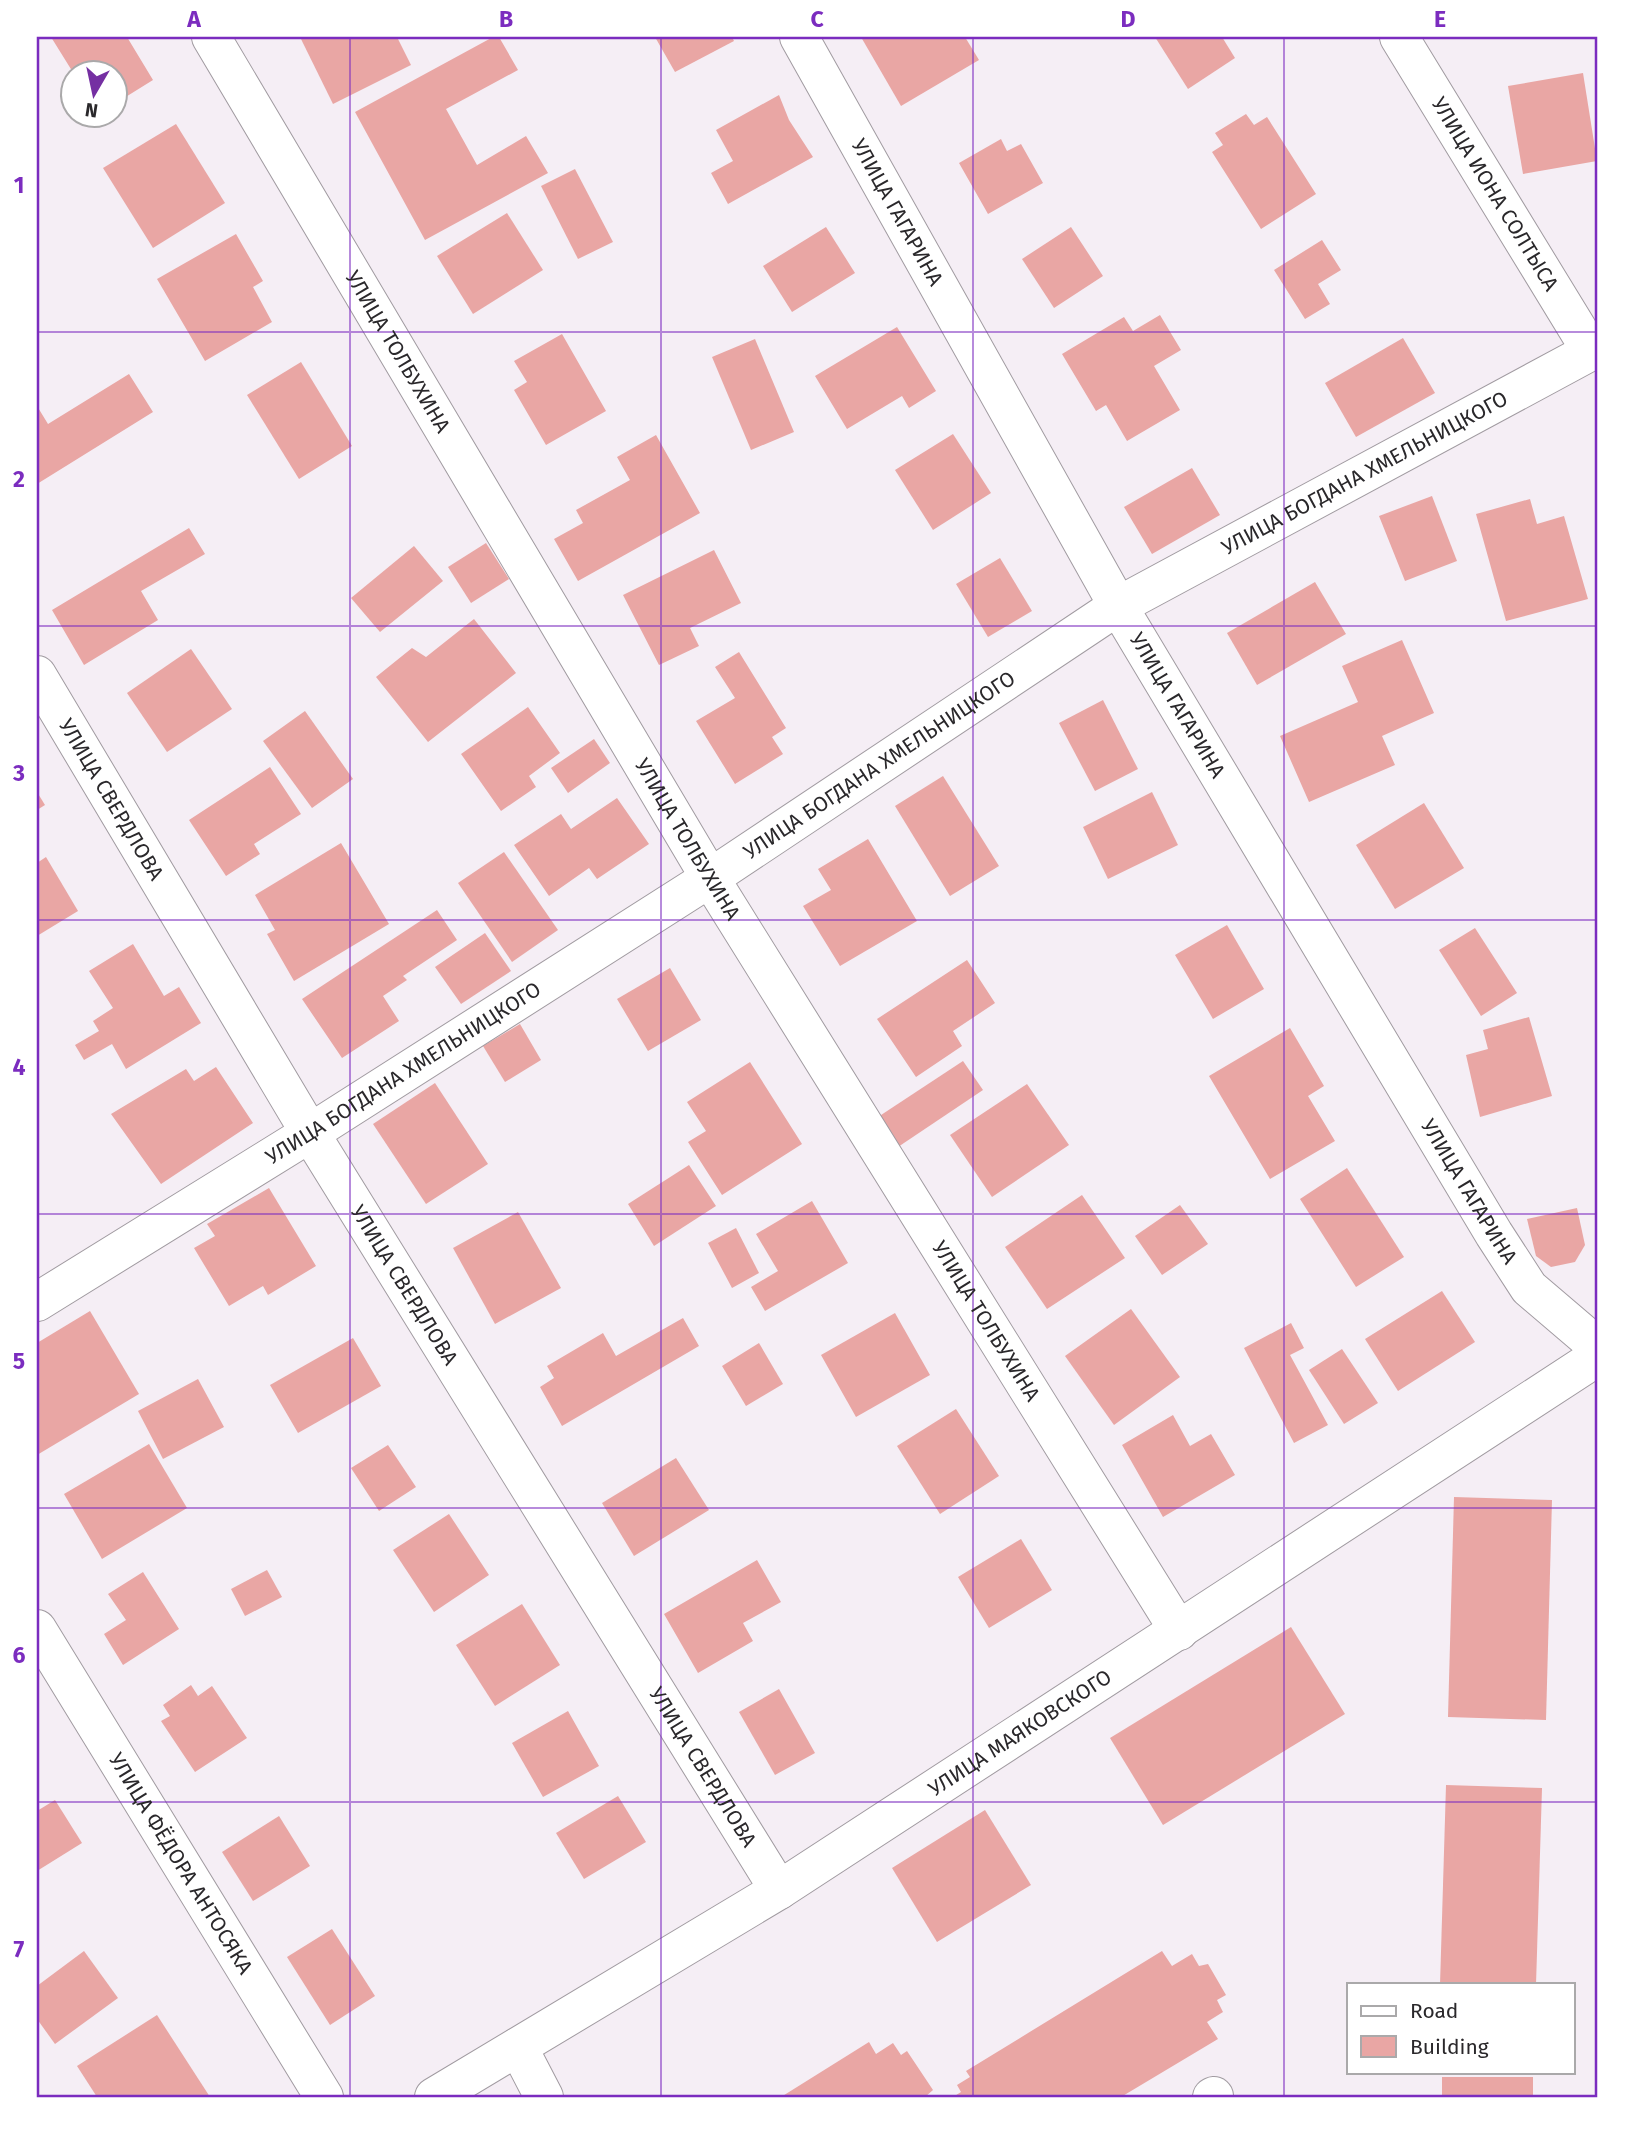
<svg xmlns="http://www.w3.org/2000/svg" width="1634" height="2134" font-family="'Fira Sans',sans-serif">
	<rect width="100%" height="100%" fill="#f5eef5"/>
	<g fill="#e9a6a4">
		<polygon points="51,37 127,37 153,80 116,103 116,74 74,74"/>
		<polygon points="300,37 397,37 411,65 333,104"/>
		<polygon points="493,37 499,37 518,70 446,109 477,165 526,136 548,173 425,240 355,112"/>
		<polygon points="655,37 732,37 734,41 675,72"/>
		<polygon points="861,37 965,37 979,60 901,106"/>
		<polygon points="1155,37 1222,37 1235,58 1188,89"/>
		<polygon points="1583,73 1597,161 1523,174 1508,86"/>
		<polygon points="779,95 789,120 813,157 728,204 711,173 733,161 716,130"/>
		<polygon points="1246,114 1254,125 1267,117 1316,194 1261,229 1212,152 1223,145 1215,133"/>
		<polygon points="176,124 225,203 153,248 103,168"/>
		<polygon points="1001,139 1007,151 1021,144 1043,183 988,214 959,163"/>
		<polygon points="575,169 613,242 578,259 541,186"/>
		<polygon points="507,213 543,270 473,314 437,256"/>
		<polygon points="826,227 855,273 792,312 763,266"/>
		<polygon points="1071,227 1103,276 1054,308 1022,259"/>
		<polygon points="236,234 263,281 253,287 272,322 205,361 157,279"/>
		<polygon points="1322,240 1341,270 1318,284 1330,304 1305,319 1274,270"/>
		<polygon points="1160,315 1181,350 1154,366 1180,410 1127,441 1106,405 1096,411 1062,354 1124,317 1133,331"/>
		<polygon points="897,327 936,391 909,408 902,396 847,429 815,376"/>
		<polygon points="562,334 606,411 546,445 514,390 527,382 514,361"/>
		<polygon points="1403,338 1435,393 1356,437 1325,383"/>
		<polygon points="755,339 794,432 751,450 712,357"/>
		<polygon points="301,362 352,446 299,479 247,395"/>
		<polygon points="129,374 153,412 37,484 37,406 48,424"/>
		<polygon points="953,434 991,493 933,530 895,470"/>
		<polygon points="656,435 700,513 578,581 554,539 583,523 576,510 630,480 617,457"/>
		<polygon points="1192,468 1220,515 1152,554 1124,507"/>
		<polygon points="1432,496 1457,561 1405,581 1379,516"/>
		<polygon points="1530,499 1537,524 1564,516 1588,599 1506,621 1476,514"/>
		<polygon points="189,528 205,554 141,591 158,620 84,665 52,610"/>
		<polygon points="486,543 509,579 471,603 448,567"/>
		<polygon points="414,546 443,581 380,632 351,598"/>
		<polygon points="714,550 741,603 690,628 699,646 659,665 623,595"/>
		<polygon points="1000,558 1032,611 988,637 956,584"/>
		<polygon points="1315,582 1346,634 1257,685 1227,633"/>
		<polygon points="474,619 516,673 428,742 376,677 412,648 426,657"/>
		<polygon points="1402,640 1434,713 1382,736 1395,765 1309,802 1280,736 1358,702 1342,666"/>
		<polygon points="191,649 232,709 167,752 127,693"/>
		<polygon points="739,652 786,728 772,737 783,754 735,784 696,721 735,698 715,667"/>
		<polygon points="1103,700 1138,769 1095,791 1059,723"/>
		<polygon points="528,707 560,753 529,776 536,787 501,811 461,754"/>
		<polygon points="305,711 353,779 312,808 263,741"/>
		<polygon points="594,739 610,763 568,793 551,768"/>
		<polygon points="270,767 301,814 254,844 260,854 226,876 189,820"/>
		<polygon points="943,776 999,866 950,896 895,806"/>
		<polygon points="37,792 45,805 37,810"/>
		<polygon points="1152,792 1178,845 1108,879 1083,827"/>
		<polygon points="617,798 649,844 597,879 589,868 549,896 514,845 561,814 571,829"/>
		<polygon points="1424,803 1464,868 1395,909 1356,845"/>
		<polygon points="868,839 917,921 840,966 803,906 831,890 818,869"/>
		<polygon points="341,843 389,924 294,981 267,934 275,930 255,895"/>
		<polygon points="504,852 558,930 512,962 458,883"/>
		<polygon points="46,857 78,911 37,936 37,863"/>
		<polygon points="437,910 457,940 403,976 407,980 383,996 399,1021 342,1058 302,999"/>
		<polygon points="1227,925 1264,989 1213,1019 1175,955"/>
		<polygon points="1475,928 1517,993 1481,1016 1439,950"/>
		<polygon points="485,933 511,971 461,1004 435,967"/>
		<polygon points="133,944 164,996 179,987 201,1023 126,1069 112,1044 84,1060 75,1045 99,1031 93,1021 113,1008 89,971"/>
		<polygon points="967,960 995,1003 953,1031 962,1046 916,1077 877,1019"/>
		<polygon points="670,968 701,1020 648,1051 617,999"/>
		<polygon points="1529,1017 1552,1096 1480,1117 1466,1055 1488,1049 1483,1030"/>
		<polygon points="520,1024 541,1060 505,1082 483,1046"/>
		<polygon points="1290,1028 1324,1086 1308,1096 1335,1141 1270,1179 1209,1076"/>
		<polygon points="963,1061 983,1090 898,1147 878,1117"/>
		<polygon points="750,1062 802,1144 722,1195 688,1142 706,1131 687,1102"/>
		<polygon points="216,1067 253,1123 161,1184 111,1114 186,1069 194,1081"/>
		<polygon points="435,1083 488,1164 426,1204 373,1124"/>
		<polygon points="1027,1084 1069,1145 992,1197 950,1135"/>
		<polygon points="689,1165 716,1206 654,1246 628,1204"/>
		<polygon points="1347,1168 1404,1257 1356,1287 1300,1199"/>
		<polygon points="269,1188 316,1266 268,1295 263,1286 229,1306 194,1248 215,1236 207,1224"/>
		<polygon points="1082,1195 1125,1258 1047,1309 1005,1247"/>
		<polygon points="812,1201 848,1263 765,1311 751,1287 778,1271 756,1234"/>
		<polygon points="1180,1205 1208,1244 1162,1275 1135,1236"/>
		<polygon points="1577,1208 1585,1245 1575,1262 1551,1267 1536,1256 1527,1219"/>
		<polygon points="518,1212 561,1288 495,1324 453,1248"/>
		<polygon points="736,1228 759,1273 732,1288 708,1243"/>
		<polygon points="1442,1291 1475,1342 1398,1391 1365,1339"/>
		<polygon points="1131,1309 1180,1377 1114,1425 1065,1356"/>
		<polygon points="90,1311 139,1394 37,1455 37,1343"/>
		<polygon points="895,1313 930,1375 856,1417 821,1355"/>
		<polygon points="683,1318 699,1346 562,1426 540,1387 554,1378 547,1366 603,1333 616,1356"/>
		<polygon points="1291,1323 1304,1348 1290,1355 1328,1425 1294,1443 1244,1348"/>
		<polygon points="353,1338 381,1386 298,1433 270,1385"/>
		<polygon points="759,1343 783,1384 746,1406 722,1366"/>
		<polygon points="1342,1349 1378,1403 1344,1424 1309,1370"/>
		<polygon points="198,1379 224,1427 163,1459 138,1411"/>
		<polygon points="956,1409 999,1476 940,1514 897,1446"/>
		<polygon points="1173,1415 1190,1446 1211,1434 1235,1475 1163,1517 1122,1445"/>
		<polygon points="149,1444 187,1508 102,1559 64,1494"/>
		<polygon points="388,1445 416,1487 379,1511 351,1468"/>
		<polygon points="676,1458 709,1510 634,1556 602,1503"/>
		<polygon points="1454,1497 1552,1500 1546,1720 1448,1717"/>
		<polygon points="449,1514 489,1575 434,1612 393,1550"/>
		<polygon points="1021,1539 1052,1590 989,1628 958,1577"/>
		<polygon points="757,1560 781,1602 743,1623 753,1641 698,1673 664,1614"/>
		<polygon points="267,1570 282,1597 245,1616 231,1589"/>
		<polygon points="143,1572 179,1629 123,1665 104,1634 126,1620 108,1594"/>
		<polygon points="522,1604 560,1665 495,1706 456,1645"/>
		<polygon points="1291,1627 1345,1714 1163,1825 1110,1738"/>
		<polygon points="191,1685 198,1696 212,1686 247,1738 195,1772 161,1721 170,1716 163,1705"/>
		<polygon points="779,1689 815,1753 775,1775 739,1712"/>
		<polygon points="568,1711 599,1766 543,1797 512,1743"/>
		<polygon points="1446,1785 1542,1788 1536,1985 1440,1985"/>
		<polygon points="618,1796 646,1842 584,1879 556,1833"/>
		<polygon points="55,1800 82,1843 37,1871 37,1811"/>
		<polygon points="985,1810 1031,1885 937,1942 892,1868"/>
		<polygon points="279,1816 310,1866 253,1901 222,1852"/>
		<polygon points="332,1929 375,1996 330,2025 287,1957"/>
		<polygon points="84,1951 118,1998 55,2044 37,2019 37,1986"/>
		<polygon points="1162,1951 1172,1966 1192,1954 1199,1966 1208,1964 1226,1995 1217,2000 1223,2012 1207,2022 1218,2039 1121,2097 953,2097 961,2092 957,2085 970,2077 966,2071"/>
		<polygon points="157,2015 210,2097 97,2097 77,2066"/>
		<polygon points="869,2042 876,2054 893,2043 901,2055 907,2051 933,2090 925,2097 781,2097"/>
		<rect x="1442" y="2077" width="91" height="20"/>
	</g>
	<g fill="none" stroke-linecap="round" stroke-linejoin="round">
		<g stroke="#a19ba1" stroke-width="40">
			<g id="minor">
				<path id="s1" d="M 211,37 L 710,878 L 1179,1631"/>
				<path id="s2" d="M 799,37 L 1118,606 L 1494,1234 L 1529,1288 L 1597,1346"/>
				<path id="s3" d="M 1399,37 L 1591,351"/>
				<path id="s4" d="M 37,675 L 310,1133 L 779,1890"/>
				<path id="s5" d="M 37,1302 L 310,1133 L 710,878 L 1118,606 L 1597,348"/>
				<path id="s6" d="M 37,1629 L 324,2097"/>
				<polyline points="518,2047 544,2097"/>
				<path id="s7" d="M 434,2097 L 779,1890 L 1597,1357"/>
				<polyline points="1212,2097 1214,2096"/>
			</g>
		</g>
		<use href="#minor" stroke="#fff" stroke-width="38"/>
	</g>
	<path fill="none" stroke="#7b2cbf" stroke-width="2" stroke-opacity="0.55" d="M 350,37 L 350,2097M 661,37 L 661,2097M 973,37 L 973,2097M 1284,37 L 1284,2097M 37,332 L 1597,332M 37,626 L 1597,626M 37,920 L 1597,920M 37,1214 L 1597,1214M 37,1508 L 1597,1508M 37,1802 L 1597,1802"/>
	<g text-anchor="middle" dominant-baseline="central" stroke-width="5" stroke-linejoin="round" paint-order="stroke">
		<g font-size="21" fill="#2a282b" stroke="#fff">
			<text stroke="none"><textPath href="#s3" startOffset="184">УЛИЦА ИОНА СОЛТЫСА</textPath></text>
			<text stroke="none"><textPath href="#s2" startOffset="201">УЛИЦА ГАГАРИНА</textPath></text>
			<text stroke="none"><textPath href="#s1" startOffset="366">УЛИЦА ТОЛБУХИНА</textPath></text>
			<text stroke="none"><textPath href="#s5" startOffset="1566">УЛИЦА БОГДАНА ХМЕЛЬНИЦКОГО</textPath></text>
			<text stroke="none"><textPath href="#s2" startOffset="768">УЛИЦА ГАГАРИНА</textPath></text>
			<text stroke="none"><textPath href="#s5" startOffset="999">УЛИЦА БОГДАНА ХМЕЛЬНИЦКОГО</textPath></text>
			<text stroke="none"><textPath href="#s4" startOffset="145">УЛИЦА СВЕРДЛОВА</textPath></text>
			<text stroke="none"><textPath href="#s1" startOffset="933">УЛИЦА ТОЛБУХИНА</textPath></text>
			<text stroke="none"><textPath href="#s5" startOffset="432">УЛИЦА БОГДАНА ХМЕЛЬНИЦКОГО</textPath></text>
			<text stroke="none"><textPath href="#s2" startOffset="1335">УЛИЦА ГАГАРИНА</textPath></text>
			<text stroke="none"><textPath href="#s4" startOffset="712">УЛИЦА СВЕРДЛОВА</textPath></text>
			<text stroke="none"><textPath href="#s1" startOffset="1500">УЛИЦА ТОЛБУХИНА</textPath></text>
			<text stroke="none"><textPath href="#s7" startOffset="690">УЛИЦА МАЯКОВСКОГО</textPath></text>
			<text stroke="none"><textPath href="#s4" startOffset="1279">УЛИЦА СВЕРДЛОВА</textPath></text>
			<text stroke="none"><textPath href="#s6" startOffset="275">УЛИЦА ФЁДОРА АНТОСЯКА</textPath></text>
		</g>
	</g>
	<rect width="1634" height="2134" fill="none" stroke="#ffffff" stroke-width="77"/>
	<rect x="1347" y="1983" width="228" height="91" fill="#ffffff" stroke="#aaa9aa" stroke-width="2"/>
	<rect x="1361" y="2006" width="35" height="10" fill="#ffffff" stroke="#aaa9aa" stroke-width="2"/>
	<text x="1410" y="2018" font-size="21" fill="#2a282b">Road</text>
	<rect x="1361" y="2036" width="35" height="21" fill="#e9a6a4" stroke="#aaa9aa" stroke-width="2"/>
	<text x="1410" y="2054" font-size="21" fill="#2a282b">Building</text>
	<g transform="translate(94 94) rotate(189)"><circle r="33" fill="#ffffff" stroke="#aaa9aa" stroke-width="2"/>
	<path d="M0-5L12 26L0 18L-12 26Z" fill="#752fa2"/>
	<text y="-10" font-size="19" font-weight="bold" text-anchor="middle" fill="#2a282b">N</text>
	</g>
	<rect x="38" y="38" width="1558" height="2058" fill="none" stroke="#7b2cbf" stroke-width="2.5"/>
	<g font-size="23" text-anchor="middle" font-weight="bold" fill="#7b2cbf">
		<text x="194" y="27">A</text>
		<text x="506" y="27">B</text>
		<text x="817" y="27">C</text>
		<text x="1128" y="27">D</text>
		<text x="1440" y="27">E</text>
		<text x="19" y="193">1</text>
		<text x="19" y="487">2</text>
		<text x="19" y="781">3</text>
		<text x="19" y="1075">4</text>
		<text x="19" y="1369">5</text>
		<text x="19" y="1663">6</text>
		<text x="19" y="1957">7</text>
	</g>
</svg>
